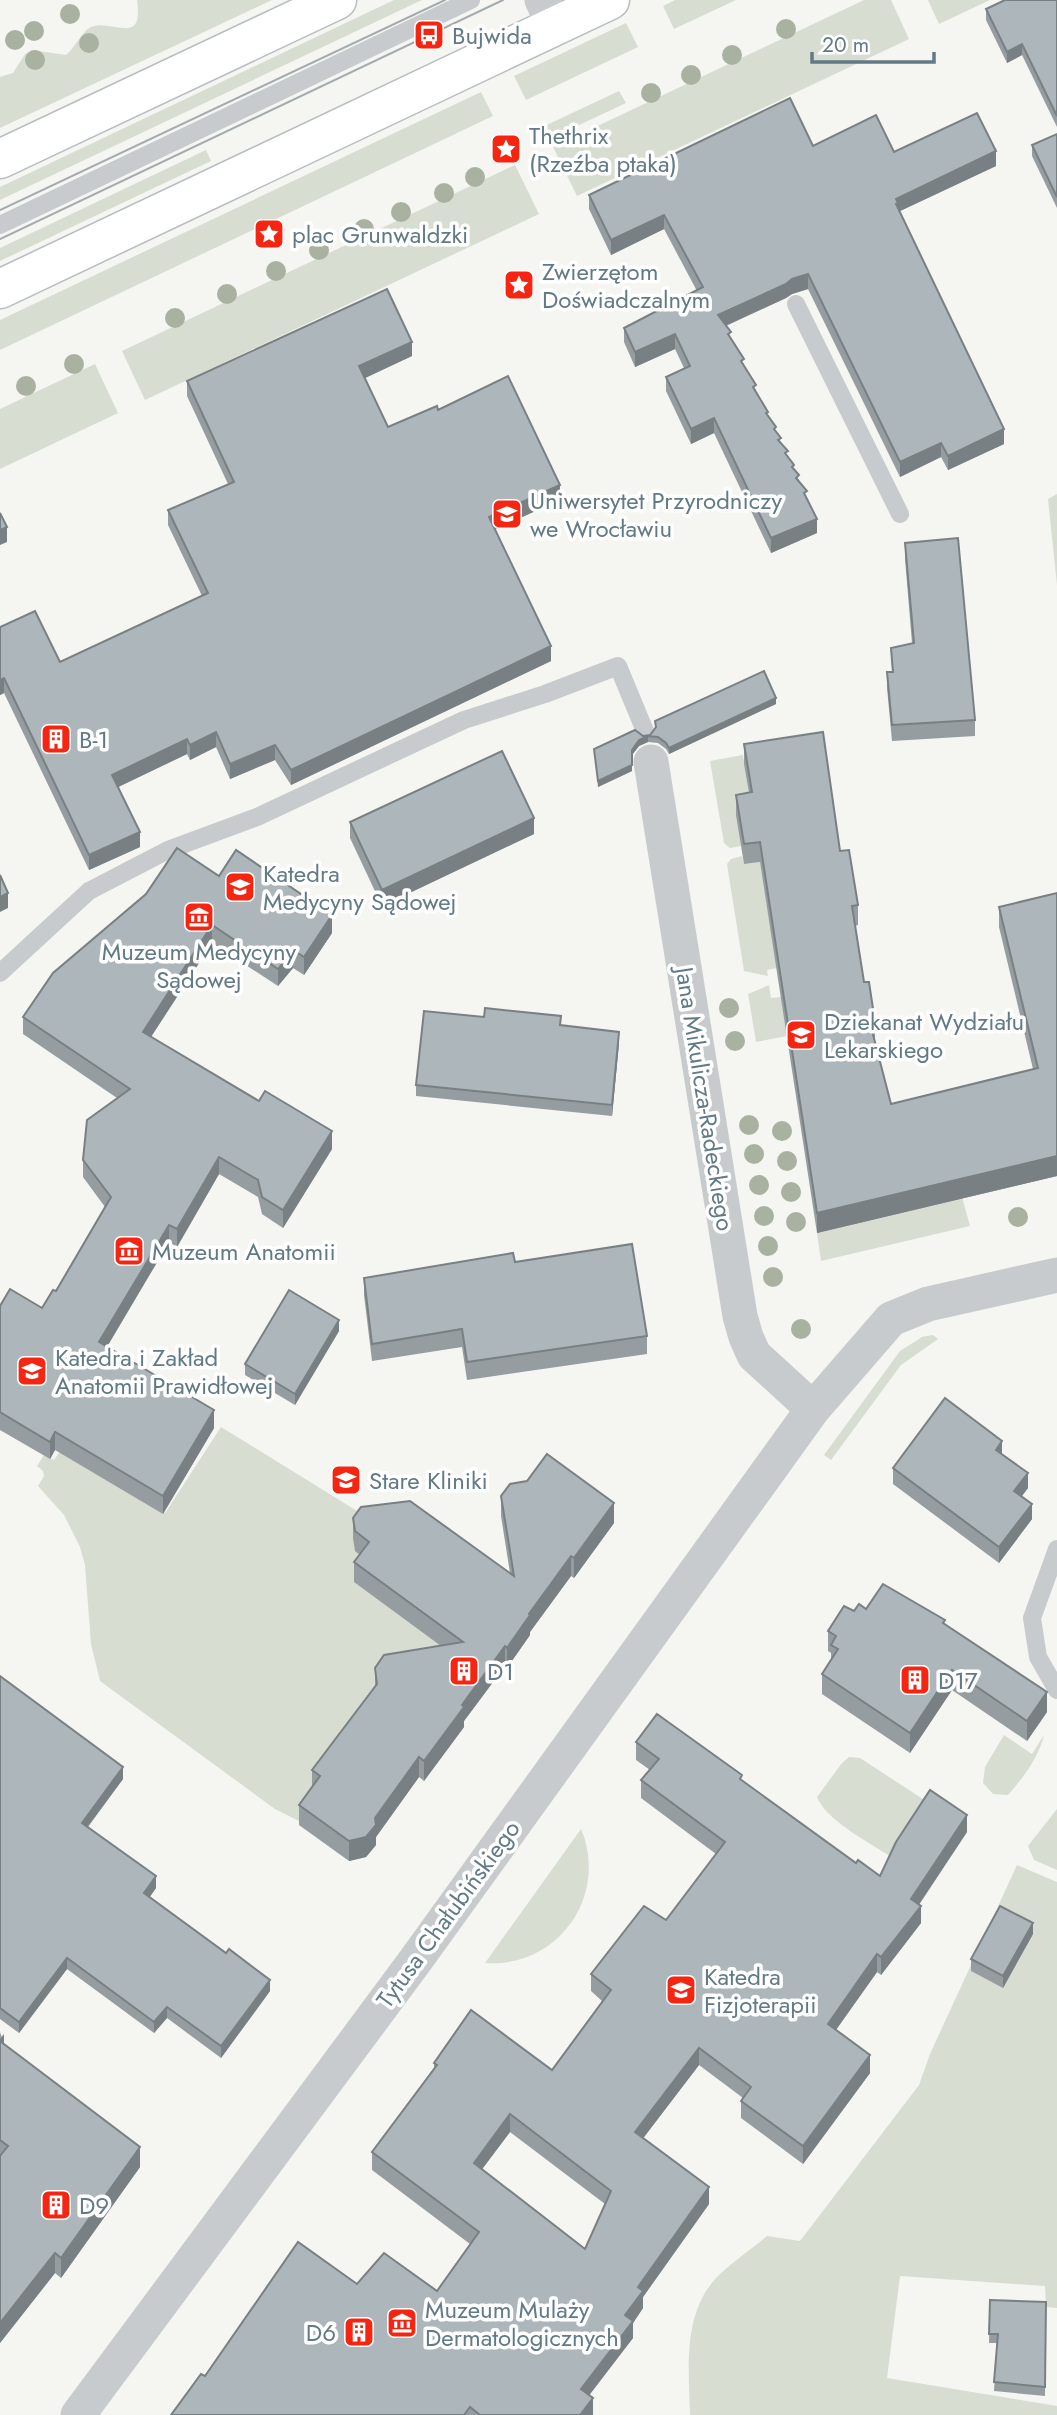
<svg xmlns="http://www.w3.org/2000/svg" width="1057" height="2415" font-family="Jost,sans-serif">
	<rect width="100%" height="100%" fill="#f5f5f1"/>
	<g fill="#d7ded1">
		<path d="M 137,0 L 272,0 L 0,128 L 0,77 L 13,73 L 25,54 L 32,50 L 66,55 C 75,48 82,31 91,27 C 112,18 144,48 137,0 Z"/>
		<polygon points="394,0 422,0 0,200 0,187"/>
		<polygon points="675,0 736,0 674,29 663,6"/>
		<polygon points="864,0 891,0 909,39 577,196 553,147"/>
		<polygon points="928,0 990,0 939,24"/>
		<polygon points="626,23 638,47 526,100 514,76"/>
		<polygon points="619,91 626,103 541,143 534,131"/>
		<polygon points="481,92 493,116 0,350 0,320"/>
		<polygon points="206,150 211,161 0,261 0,248"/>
		<polygon points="515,165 539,214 145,400 122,351"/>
		<polygon points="95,364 118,413 0,469 0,409"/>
		<polygon points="1057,494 1057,585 1048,499"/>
		<polygon points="743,755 752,812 741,846 730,848 724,843 710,761"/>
		<polygon points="742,856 744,864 760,862 777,968 767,970 768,976 744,971 727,864 731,859"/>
		<polygon points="769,985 771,998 781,997 787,1036 756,1042 748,994"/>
		<polygon points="962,1197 970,1226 821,1261 817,1233"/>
		<polygon points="933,1335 938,1339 901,1365 831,1460 824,1455 900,1351 922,1337"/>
		<polygon points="221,1427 375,1522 452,1640 301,1822 275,1809 100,1681 91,1644 85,1565 80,1547 64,1515 38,1486 44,1476 43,1471 37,1466 44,1455 54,1460 61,1450 165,1513"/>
		<path d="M 1004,1735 L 1032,1754 L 1044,1735 C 1039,1757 1023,1778 1008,1795 L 993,1794 L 983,1783 L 985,1767 Z"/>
		<path d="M 849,1757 L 860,1758 L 932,1805 L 896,1860 C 874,1845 826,1821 817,1797 L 842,1763 Z"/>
		<polygon points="1057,1809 1057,1870 1034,1860 1028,1846"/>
		<path d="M 581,1829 C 609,1896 558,1968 485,1963 Z"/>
		<path d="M 1017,1865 L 1057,1882 L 1057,2308 L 1046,2307 L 1045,2286 L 900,2276 L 887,2378 L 1057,2406 L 1057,2415 L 690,2415 C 689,2369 682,2315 716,2278 C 731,2263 750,2250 767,2236 L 800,2241 L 919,2085 L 930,2054 Z"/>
	</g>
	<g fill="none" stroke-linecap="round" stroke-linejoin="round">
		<g stroke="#b6bdc0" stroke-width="41">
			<g id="secondary">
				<polyline points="0,159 337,0"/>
				<polyline points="0,289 610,0"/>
			</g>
		</g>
		<g stroke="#c7cbcd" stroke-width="18">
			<polyline points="0,225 471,0"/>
			<polyline points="796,304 900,514"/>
			<polyline points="0,973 89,891 168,850 257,817 464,720 545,694 618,666 645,731"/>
			<polyline points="1057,1549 1032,1618 1038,1657 1057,1690"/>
		</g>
		<g stroke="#c7cbcd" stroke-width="35">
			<polyline points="542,0 554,26"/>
			<polyline points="651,762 740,1316 746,1337 754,1355 813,1409"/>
			<polyline points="78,2415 415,1961 813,1409 891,1319 928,1304 1057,1275"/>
		</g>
		<use href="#secondary" stroke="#fff" stroke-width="38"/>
		<g stroke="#a2abaf" stroke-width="2">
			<polyline points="0,210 445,0"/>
			<polyline points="0,239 503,0"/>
		</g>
	</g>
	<g fill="#a9b2a1">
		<circle cx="70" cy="14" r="10"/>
		<circle cx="786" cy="29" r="10"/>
		<circle cx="34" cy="31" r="10"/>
		<circle cx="15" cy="40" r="10"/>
		<circle cx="89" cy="43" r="10"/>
		<circle cx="732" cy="55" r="10"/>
		<circle cx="35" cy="60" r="10"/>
		<circle cx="691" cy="75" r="10"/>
		<circle cx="651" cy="93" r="10"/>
		<circle cx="475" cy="177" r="10"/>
		<circle cx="444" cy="193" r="10"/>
		<circle cx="401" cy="212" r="10"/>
		<circle cx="364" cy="229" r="10"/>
		<circle cx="319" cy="250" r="10"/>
		<circle cx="276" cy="271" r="10"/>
		<circle cx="227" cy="294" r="10"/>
		<circle cx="175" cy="318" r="10"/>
		<circle cx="74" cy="364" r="10"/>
		<circle cx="26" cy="386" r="10"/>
		<circle cx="729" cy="1008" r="10"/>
		<circle cx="735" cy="1041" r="10"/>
		<circle cx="749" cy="1125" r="10"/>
		<circle cx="782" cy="1131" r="10"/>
		<circle cx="754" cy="1154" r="10"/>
		<circle cx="787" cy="1161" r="10"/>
		<circle cx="759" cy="1185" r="10"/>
		<circle cx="791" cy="1192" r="10"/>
		<circle cx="764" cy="1216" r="10"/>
		<circle cx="1018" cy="1217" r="10"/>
		<circle cx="796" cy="1222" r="10"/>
		<circle cx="768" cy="1246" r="10"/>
		<circle cx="773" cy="1277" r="10"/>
		<circle cx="801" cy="1329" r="10"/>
	</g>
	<g fill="#959da1" fill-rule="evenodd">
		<polygon points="1057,0 1057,127 1022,55 1007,63 986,20 986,9"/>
		<polygon points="1057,134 1057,208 1032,156 1032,145"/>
		<polygon points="813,146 894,152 996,166 900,211 1004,444 948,470 941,457 900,477 808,289 792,294 786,298 726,326 731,339 794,470 807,498 817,533 771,553 714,433 691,444 666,391 666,377 684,368 675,349 635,367 624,342 624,328 697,291 664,229 611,255 589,209 589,195"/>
		<polygon points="412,356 364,378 388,427 438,410 560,500 495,529 551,661 291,785 275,760 230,779 216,747 190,760 187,754 118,787 140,847 89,870 4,693 0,695 0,627 60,662 202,596 168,525 168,510 228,484 187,396 187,381"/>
		<polygon points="905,543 975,720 975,736 892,741 887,688 887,672 892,672 891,648 912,643 905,559"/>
		<polygon points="776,704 669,754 666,749 658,743 648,742 639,746 632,755 632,771 598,787 594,749 650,735 656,728 655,721"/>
		<polygon points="744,744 840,851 858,905 858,925 855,926 864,982 875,1022 875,1042 891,1104 1033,1069 999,927 999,907 1057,893 1057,1176 817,1233 760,862 744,864 736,815 736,795 749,793 744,764"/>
		<polygon points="350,822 534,834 382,906 350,838"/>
		<polygon points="219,876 332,933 304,975 293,968 278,986 212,943 151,1037 332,1149 283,1228 262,1214 258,1197 219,1174 177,1247 169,1242 107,1347 214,1428 163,1514 55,1450 50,1459 0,1430 0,1306 42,1308 56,1291 105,1207 83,1177 83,1160 117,1098 23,1034 23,1017"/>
		<polygon points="561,1025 619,1043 612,1116 416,1096 416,1085"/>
		<polygon points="515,1262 647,1336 647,1354 467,1380 462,1347 372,1361 364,1295 364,1278"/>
		<polygon points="339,1331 295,1405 245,1375 245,1364"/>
		<polygon points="1002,1454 1028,1488 1022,1496 1032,1519 999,1563 893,1484 893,1468"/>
		<polygon points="501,1496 614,1523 574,1578 571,1576 530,1632 530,1635 507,1668 505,1666 464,1721 464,1727 424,1781 419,1777 376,1837 376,1845 366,1857 349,1861 299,1825 299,1805 312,1787 312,1770 375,1687 375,1668 441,1646 354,1582 354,1562 360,1555 355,1551 353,1538 353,1518 510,1573 501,1516"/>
		<polygon points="866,1609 945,1624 1047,1712 1027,1741 952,1690 910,1753 822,1694 822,1674 831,1661 831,1653 828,1651 828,1631 854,1611"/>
		<polygon points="0,1676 123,1779 88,1827 156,1888 150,1897 270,1991 221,2058 167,2018 154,2033 67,1969 19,2033 0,2019"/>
		<path d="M 636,1742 L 742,1780 L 856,1863 L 880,1876 L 967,1832 L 919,1905 L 921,1923 L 881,1975 L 877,1972 L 836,2030 L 870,2073 L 803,2164 L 741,2118 L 741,2101 L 743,2098 L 699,2065 L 643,2138 L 709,2204 L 643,2297 L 643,2308 L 633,2323 L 633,2338 L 589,2395 L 593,2415 L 171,2415 L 205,2376 L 357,2284 L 437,2291 L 470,2244 L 372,2170 L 372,2152 L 434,2068 L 434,2063 L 552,2070 L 602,2001 L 591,1991 L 591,1974 L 666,1920 L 716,1854 L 641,1798 L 641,1780 L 650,1770 L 636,1760 ZM 510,2132 L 605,2204 L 585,2249 L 482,2169 Z"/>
		<polygon points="1033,1934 1003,1988 971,1971 971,1959"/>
		<polygon points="0,2032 4,2044 140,2167 61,2278 55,2273 0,2343"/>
		<polygon points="990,2300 1046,2302 1045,2396 994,2391 997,2343 989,2343"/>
	</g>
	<g fill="#798083">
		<polygon points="1022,44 1022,55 1007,63 1007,52"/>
		<polygon points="996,151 996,166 898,212 896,199"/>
		<polygon points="664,215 664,229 611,255 611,240"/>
		<polygon points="808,274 808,289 792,294 786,298 718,329 718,315 792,279"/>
		<polygon points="675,334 675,349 635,367 635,352"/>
		<polygon points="412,342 412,356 359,381 359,366"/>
		<polygon points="714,418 714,433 691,444 691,429"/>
		<polygon points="1004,429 1004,444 948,470 948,456"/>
		<polygon points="941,443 941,457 900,477 900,462"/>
		<polygon points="560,485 560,500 489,532 489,517"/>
		<polygon points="817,519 817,533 771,553 771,538"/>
		<polygon points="7,527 7,542 0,545 0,530"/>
		<polygon points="551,646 551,661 291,785 291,770"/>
		<polygon points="4,678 4,693 0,695 0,680"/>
		<polygon points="776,698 776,704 669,754 669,748"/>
		<polygon points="216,732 216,747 190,760 190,745"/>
		<polygon points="648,736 648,742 639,746 632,755 632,750 639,740"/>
		<polygon points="187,739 187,754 112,790 112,775"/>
		<polygon points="275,745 275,760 230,779 230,764"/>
		<polygon points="632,765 632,771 598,787 598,781"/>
		<polygon points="534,818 534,834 382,906 382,890"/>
		<polygon points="140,832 140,847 89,870 89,855"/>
		<polygon points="8,893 8,908 0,912 0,897"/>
		<polygon points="332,915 332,933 304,975 304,957"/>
		<polygon points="212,925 212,943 143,1049 143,1032"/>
		<polygon points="293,950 293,968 278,986 278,969"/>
		<polygon points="619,1032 619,1043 612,1116 612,1105"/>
		<polygon points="332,1131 332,1149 283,1228 283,1210"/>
		<polygon points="1057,1156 1057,1176 817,1233 817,1213"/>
		<polygon points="219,1157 219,1174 177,1247 177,1229"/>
		<polygon points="169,1225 169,1242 99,1360 99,1342"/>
		<polygon points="339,1320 339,1331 295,1405 295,1394"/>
		<polygon points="214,1410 214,1428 163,1514 163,1496"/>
		<polygon points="55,1432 55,1450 50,1459 50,1442"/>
		<polygon points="1002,1441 1002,1457 996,1450"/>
		<polygon points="1028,1473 1028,1488 1014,1506 1014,1491"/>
		<polygon points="614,1503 614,1523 574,1578 574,1558"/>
		<polygon points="1032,1504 1032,1519 999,1563 999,1547"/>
		<polygon points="571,1556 571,1576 530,1632 530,1635 507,1668 507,1648 529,1614"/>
		<polygon points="505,1646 505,1666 464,1721 464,1727 424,1781 424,1761 462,1705"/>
		<polygon points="952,1670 952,1690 910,1753 910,1733"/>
		<polygon points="1047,1692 1047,1712 1027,1741 1027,1721"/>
		<polygon points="419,1757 419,1777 376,1837 376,1845 366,1857 349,1861 349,1841 375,1818"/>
		<polygon points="123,1767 123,1779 82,1834 82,1823"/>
		<polygon points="967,1815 967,1832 911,1916 911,1899"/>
		<polygon points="156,1876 156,1888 144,1904 144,1893"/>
		<polygon points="921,1906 921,1923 881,1975 881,1957"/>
		<polygon points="1033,1923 1033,1934 1003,1988 1003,1976"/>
		<polygon points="877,1954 877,1972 828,2041 828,2024"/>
		<polygon points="67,1958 67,1969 19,2033 19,2022"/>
		<polygon points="270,1980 270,1991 221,2058 221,2046"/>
		<polygon points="167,2007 167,2018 154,2033 154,2022"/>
		<polygon points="4,2034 4,2054 0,2059 0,2039"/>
		<polygon points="699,2048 699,2065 635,2149 635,2132"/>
		<polygon points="870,2055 870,2073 803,2164 803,2146"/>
		<polygon points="510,2114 510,2132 474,2180 474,2163"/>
		<polygon points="140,2147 140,2167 61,2278 61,2258"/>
		<polygon points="709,2187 709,2204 643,2297 643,2308 633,2323 633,2338 581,2406 581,2389 625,2315 638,2287"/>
		<polygon points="55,2253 55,2273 0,2343 0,2323"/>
		<polygon points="593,2398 593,2415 580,2415"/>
	</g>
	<g fill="#adb7bb" stroke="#798083" stroke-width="2" fill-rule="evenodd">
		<polygon points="1005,0 1057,0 1057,116 1022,44 1007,52 986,9"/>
		<polygon points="790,98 813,146 876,115 894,152 977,113 996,151 896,199 898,203 896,204 1004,429 948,456 941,443 900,462 808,274 792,279 786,284 718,315 731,332 728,334 744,359 741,361 756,385 753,387 768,412 766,413 776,427 774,429 781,438 778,440 788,451 785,453 794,465 792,467 799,475 796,478 807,491 804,493 817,519 771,538 714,418 691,429 666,377 690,366 675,334 635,352 624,328 703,287 664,215 611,240 589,195"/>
		<polygon points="1057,134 1057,197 1032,145"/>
		<polygon points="387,289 412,342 359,366 388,427 437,406 438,410 508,376 560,485 489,517 551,646 291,770 275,745 230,764 216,732 190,745 187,739 112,775 140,832 89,855 4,678 0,680 0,627 35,611 60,662 208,593 168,510 234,482 187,381"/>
		<polygon points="0,513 7,527 0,530"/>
		<polygon points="958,538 975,720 892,725 887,672 893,672 891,648 914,643 905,543"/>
		<polygon points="764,671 776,698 669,748 666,743 658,737 648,736 639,740 632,750 632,765 598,781 594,749 635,730 643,736 650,735 656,727 655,721"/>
		<polygon points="823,732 840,851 849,850 858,905 852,906 864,982 869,982 875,1022 870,1023 891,1104 1038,1068 999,907 1057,893 1057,1156 817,1213 760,842 744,844 736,795 752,792 744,744"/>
		<polygon points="502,751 534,818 382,890 350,822"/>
		<polygon points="177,848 219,876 236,850 332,915 304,957 293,950 278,969 212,925 143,1032 259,1101 265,1091 332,1131 283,1210 262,1197 258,1180 219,1157 177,1229 169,1225 99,1342 214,1410 163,1496 55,1432 50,1442 0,1412 0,1306 10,1289 42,1308 53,1290 56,1291 111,1197 83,1160 87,1120 130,1089 23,1017 53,973 146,894"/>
		<polygon points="0,875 8,893 0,897"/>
		<polygon points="485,1008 561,1016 560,1025 619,1032 612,1105 416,1085 424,1011 484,1017"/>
		<polygon points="632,1244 647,1336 467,1362 462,1329 372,1344 364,1278 513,1253 515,1262"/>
		<polygon points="289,1290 339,1320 295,1394 245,1364"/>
		<polygon points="945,1398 1002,1441 996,1450 1028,1473 1014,1491 1032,1504 999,1547 893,1468"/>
		<polygon points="547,1454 614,1503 574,1558 571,1556 529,1614 530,1615 507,1648 505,1646 462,1705 464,1707 424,1761 419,1757 375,1818 376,1825 366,1837 349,1841 299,1805 320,1776 312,1770 377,1684 375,1668 384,1655 463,1642 354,1562 369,1542 355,1531 353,1518 361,1507 410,1501 514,1576 501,1496 510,1484 527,1481"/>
		<polygon points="883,1584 945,1620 943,1623 1047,1692 1027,1721 952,1670 910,1733 822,1674 838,1649 831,1645 836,1636 828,1631 844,1606 854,1611 859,1604 866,1609"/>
		<polygon points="0,1676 123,1767 82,1823 156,1876 144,1893 226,1953 229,1949 270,1980 221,2046 167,2007 154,2022 67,1958 19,2022 0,2008"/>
		<path d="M 657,1714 L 742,1775 L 740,1779 L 856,1863 L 858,1860 L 880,1876 L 896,1842 L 930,1790 L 967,1815 L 911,1899 L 921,1906 L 881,1957 L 877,1954 L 828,2024 L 870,2055 L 803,2146 L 741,2101 L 751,2087 L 699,2048 L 635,2132 L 709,2187 L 638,2287 L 643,2291 L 625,2315 L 633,2321 L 581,2389 L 593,2398 L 580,2415 L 480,2415 L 470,2407 L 464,2415 L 171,2415 L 201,2374 L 205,2376 L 298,2242 L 357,2284 L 384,2253 L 437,2291 L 479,2232 L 372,2152 L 437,2065 L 434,2063 L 471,2010 L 552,2070 L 611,1990 L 591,1974 L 644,1906 L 666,1920 L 725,1842 L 641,1780 L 659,1759 L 636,1742 ZM 510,2114 L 611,2191 L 585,2249 L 474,2163 Z"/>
		<polygon points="1000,1906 1033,1923 1003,1976 971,1959"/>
		<polygon points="0,2041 140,2147 61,2258 55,2253 0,2323 0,2156 8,2146 0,2140"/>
		<polygon points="990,2300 1046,2302 1045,2387 994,2382 998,2334 989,2334"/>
	</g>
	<defs>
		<g id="bus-square" transform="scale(1.575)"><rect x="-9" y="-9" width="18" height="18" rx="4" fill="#f52511" stroke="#fff"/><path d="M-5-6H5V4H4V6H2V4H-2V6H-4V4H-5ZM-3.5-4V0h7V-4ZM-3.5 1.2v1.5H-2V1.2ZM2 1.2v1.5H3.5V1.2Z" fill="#fff"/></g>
		<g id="sight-square" transform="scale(1.575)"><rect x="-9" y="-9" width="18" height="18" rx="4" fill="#f52511" stroke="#fff"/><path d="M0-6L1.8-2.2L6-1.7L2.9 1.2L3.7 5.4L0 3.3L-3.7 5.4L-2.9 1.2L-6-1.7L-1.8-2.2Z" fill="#fff"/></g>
		<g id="university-square" transform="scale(1.575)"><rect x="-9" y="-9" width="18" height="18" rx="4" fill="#f52511" stroke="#fff"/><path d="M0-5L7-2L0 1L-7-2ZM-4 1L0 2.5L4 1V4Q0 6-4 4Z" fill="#fff"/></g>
		<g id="building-square" transform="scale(1.575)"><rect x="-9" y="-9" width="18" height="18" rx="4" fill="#f52511" stroke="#fff"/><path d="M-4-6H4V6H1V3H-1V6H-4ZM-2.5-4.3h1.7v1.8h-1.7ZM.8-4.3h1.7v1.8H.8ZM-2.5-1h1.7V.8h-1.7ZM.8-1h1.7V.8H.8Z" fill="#fff"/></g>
		<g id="museum-square" transform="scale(1.575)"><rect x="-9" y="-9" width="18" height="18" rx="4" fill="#f52511" stroke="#fff"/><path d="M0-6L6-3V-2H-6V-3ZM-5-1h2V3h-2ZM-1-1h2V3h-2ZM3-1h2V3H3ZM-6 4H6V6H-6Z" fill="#fff"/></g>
	</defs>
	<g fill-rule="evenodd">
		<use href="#bus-square" x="429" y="35"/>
		<use href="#sight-square" x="506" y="149"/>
		<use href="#sight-square" x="269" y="234"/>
		<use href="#sight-square" x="519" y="285"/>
		<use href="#university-square" x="507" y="514"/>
		<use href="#building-square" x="56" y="739"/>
		<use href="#university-square" x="240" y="887"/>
		<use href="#museum-square" x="199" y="917"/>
		<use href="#university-square" x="801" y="1035"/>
		<use href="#museum-square" x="129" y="1251"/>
		<use href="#university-square" x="32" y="1371"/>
		<use href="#university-square" x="346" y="1480"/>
		<use href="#building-square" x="464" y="1671"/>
		<use href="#building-square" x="915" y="1680"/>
		<use href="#university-square" x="681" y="1990"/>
		<use href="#building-square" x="56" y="2205"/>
		<use href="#museum-square" x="402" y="2323"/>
		<use href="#building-square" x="359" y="2332"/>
	</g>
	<g text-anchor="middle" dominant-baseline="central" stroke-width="7" stroke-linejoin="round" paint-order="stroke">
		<g font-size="24" fill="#617a85" stroke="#fff" text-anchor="start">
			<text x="452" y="35">Bujwida</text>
			<text x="529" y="135">Thethrix<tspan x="529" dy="28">(Rzeźba ptaka)</tspan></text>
			<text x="292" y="234">plac Grunwaldzki</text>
			<text x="542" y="271">Zwierzętom<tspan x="542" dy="28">Doświadczalnym</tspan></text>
			<text x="530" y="500">Uniwersytet Przyrodniczy<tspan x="530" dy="28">we Wrocławiu</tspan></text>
			<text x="79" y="739">B-1</text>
			<text x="263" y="873">Katedra<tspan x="263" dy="28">Medycyny Sądowej</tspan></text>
			<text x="199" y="951" text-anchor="middle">Muzeum Medycyny<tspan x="199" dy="28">Sądowej</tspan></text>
			<text x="824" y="1021">Dziekanat Wydziału<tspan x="824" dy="28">Lekarskiego</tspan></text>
			<text x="152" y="1251">Muzeum Anatomii</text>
			<text x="55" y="1357">Katedra i Zakład<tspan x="55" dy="28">Anatomii Prawidłowej</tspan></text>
			<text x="369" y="1480">Stare Kliniki</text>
			<text x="487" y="1671">D1</text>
			<text x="938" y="1680">D17</text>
			<text x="704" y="1976">Katedra<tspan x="704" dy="28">Fizjoterapii</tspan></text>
			<text x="79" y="2205">D9</text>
			<text x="425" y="2309">Muzeum Mulaży<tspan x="425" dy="28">Dermatologicznych</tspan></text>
			<text x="336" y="2332" text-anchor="end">D6</text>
		</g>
		<g font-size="24" fill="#617a85" stroke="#fff">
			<text transform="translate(705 1099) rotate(81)">Jana Mikulicza-Radeckiego</text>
			<text transform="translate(448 1914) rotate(-54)">Tytusa Chałubińskiego</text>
		</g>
	</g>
	<path d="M812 52v10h122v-10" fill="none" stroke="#617a85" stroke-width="3.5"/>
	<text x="822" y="52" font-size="21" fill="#617a85" stroke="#ffffff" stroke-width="5" paint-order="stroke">20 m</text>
</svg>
